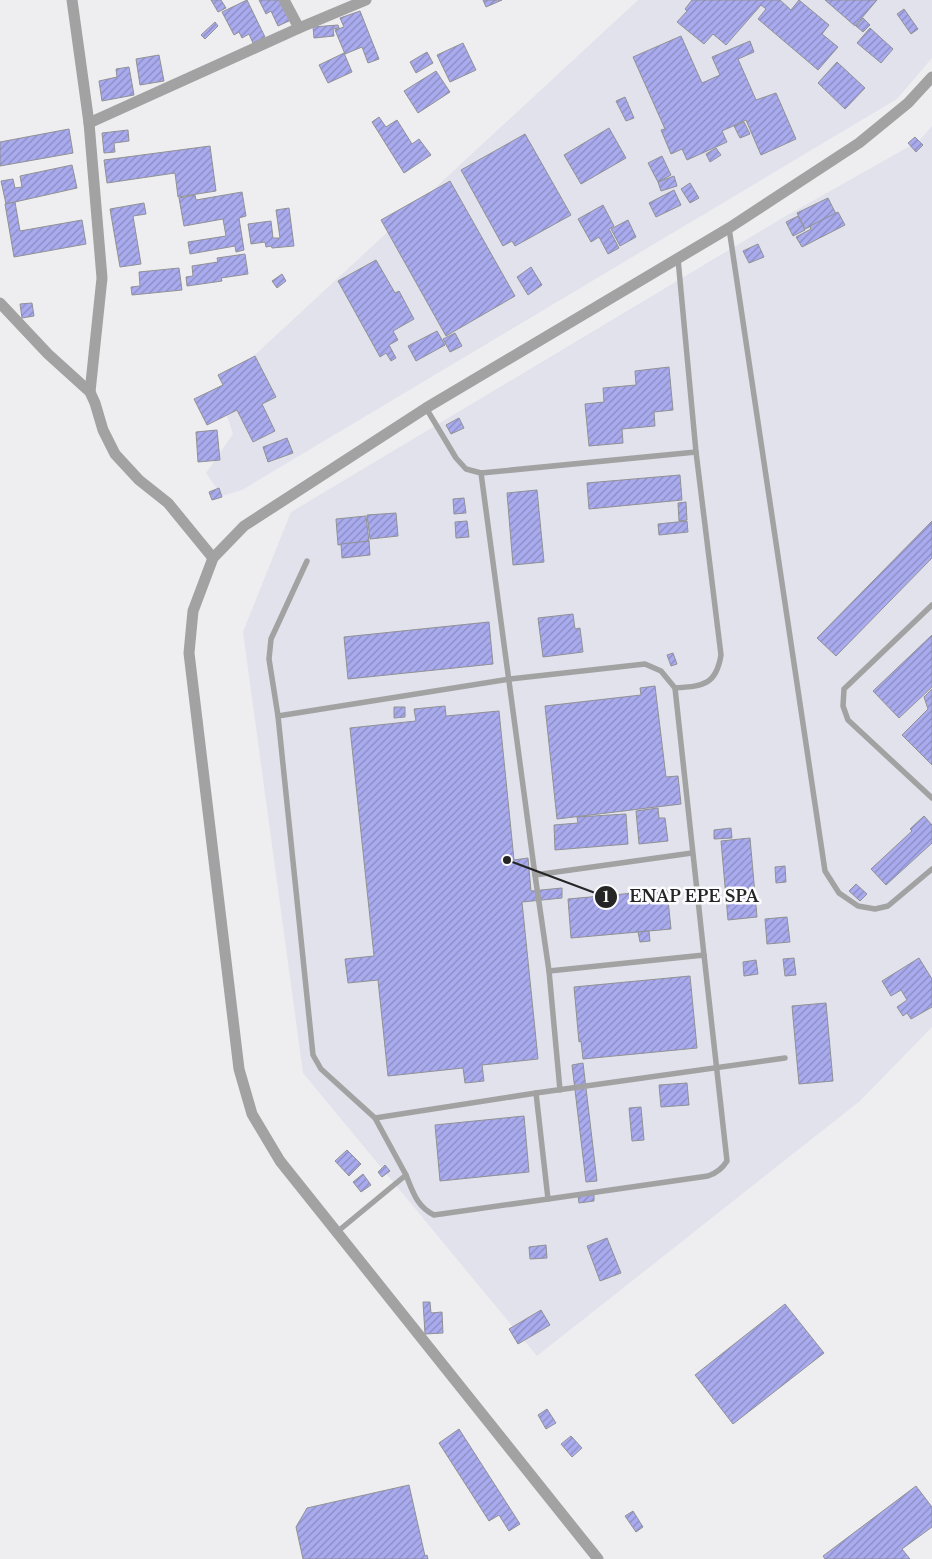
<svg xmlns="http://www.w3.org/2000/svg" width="932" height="1559" font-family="'Libre Baskerville',serif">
	<defs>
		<pattern id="building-hatch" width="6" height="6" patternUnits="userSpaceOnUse" patternTransform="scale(1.25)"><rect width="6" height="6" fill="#a9abee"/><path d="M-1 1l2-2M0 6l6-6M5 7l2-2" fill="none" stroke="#898bc1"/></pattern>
	</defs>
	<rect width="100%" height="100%" fill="#eeeef1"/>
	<g fill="#e1e2ec">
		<polygon points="638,0 932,0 932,58 897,99 242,490 222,496 206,473 233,434 218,389"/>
		<polygon points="932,126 932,1027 860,1101 537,1356 303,1073 243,632 291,512 784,217 919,141"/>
	</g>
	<g fill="url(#building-hatch)" stroke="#919194">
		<polygon points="211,0 221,0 226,8 218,12"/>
		<polygon points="247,0 265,37 253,43 249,34 242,38 239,32 234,35 222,12"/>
		<polygon points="259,0 281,0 291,20 278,26 271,11 266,14"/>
		<polygon points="483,0 502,0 486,7"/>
		<polygon points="692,0 780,0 791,10 799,0 829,25 822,34 838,47 818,70 758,19 766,9 761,5 726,45 713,34 704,44 677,22 687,11 685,9"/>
		<polygon points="825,0 877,0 855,26"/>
		<polygon points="904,9 918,29 911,34 897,14"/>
		<polygon points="360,11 379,59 368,63 362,47 345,54 335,30 344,27 340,18"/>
		<polygon points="863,18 870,25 863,32 856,26"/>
		<polygon points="215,22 218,26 205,39 201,35"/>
		<polygon points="338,25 339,28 333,29 334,36 314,38 313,27"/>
		<polygon points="870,28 893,49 881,63 857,43"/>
		<polygon points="681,36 702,83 720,75 712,57 750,41 754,52 738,59 756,100 776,93 796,139 761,155 746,120 722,131 727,142 687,160 682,149 671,154 661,130 665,129 633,57"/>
		<polygon points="463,43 476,70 450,82 437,55"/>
		<polygon points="427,52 433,63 416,73 410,62"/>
		<polygon points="344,53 352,72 328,83 319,65"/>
		<polygon points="159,55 164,81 140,85 136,59"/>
		<polygon points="837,62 865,88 845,109 818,83"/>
		<polygon points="129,67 134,95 102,101 99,81 117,77 116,69"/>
		<polygon points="436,71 450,92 418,113 404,91"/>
		<polygon points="625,97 634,118 626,121 616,101"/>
		<polygon points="379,117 386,127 397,120 412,144 419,139 431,155 404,173 372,122"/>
		<polygon points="744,122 750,134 740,138 734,126"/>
		<polygon points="609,128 626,158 581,184 564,155"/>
		<polygon points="69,129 73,153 0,166 0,142"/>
		<polygon points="128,130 129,141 114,143 115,152 104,153 102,133"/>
		<polygon points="525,134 571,215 515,246 512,241 503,246 461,170"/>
		<polygon points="915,137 923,145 916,152 908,143"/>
		<polygon points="210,146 216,191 178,197 175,173 107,183 104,160"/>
		<polygon points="716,148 721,155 710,162 706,154"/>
		<polygon points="662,156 671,175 658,182 648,163"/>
		<polygon points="72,165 77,188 6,204 1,181 13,179 15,188 22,187 20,176"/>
		<polygon points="674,176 677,186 661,191 658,182"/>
		<polygon points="450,181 515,296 446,336 381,220"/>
		<polygon points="690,183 699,198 690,203 681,189"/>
		<polygon points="674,190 681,205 656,217 649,203"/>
		<polygon points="242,192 246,216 239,218 244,250 236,252 235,246 190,254 188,242 226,236 223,219 184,226 179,198 195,195 196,200"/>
		<polygon points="828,198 836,214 805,229 797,213"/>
		<polygon points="15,202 20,231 82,220 86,244 14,257 5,204"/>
		<polygon points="144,203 146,214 133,216 141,264 120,267 110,209"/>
		<polygon points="603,205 614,226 609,229 619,248 608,254 599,237 591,242 578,219"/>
		<polygon points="289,208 294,246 272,248 271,246 266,247 265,242 251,244 248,224 271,221 273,238 280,238 276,210"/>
		<polygon points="838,212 845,225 802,247 796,237 811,229 810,226"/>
		<polygon points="798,216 805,230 793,236 786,222"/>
		<polygon points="628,220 636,237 620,246 611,229"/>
		<polygon points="758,244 764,257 749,263 743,251"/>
		<polygon points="245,254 248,274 221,278 222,281 187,286 186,277 193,276 192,266 218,262 217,258"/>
		<polygon points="376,260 395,293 399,291 414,319 393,331 398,340 389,345 396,358 391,361 386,353 380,357 338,281"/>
		<polygon points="531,267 542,285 528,295 517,277"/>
		<polygon points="179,268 182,290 132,295 131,287 140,286 139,272"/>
		<polygon points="282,274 286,281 277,288 272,281"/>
		<polygon points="32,303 34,316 22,318 20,304"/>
		<polygon points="437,331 445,345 416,361 408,346"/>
		<polygon points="455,333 462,346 450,352 443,339"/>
		<polygon points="255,356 276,397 262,404 275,431 253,442 237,410 207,425 194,399 223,385 218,375"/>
		<polygon points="669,367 673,410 654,412 655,426 622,429 623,443 589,446 585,404 604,402 603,388 636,385 635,371"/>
		<polygon points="459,418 464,428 451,434 446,425"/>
		<polygon points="217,430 220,460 198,462 196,432"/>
		<polygon points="287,438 293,453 268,462 263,447"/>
		<polygon points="680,475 682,500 589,509 587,483"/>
		<polygon points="219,488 222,497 212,500 209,492"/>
		<polygon points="537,490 544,562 513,565 507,493"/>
		<polygon points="464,498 466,513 454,514 453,499"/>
		<polygon points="686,502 687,520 679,521 678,503"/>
		<polygon points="396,513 398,536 370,539 367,515"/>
		<polygon points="366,516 369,542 338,545 336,519"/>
		<polygon points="467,521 469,537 456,538 455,522"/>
		<polygon points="687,521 688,532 659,535 658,524"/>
		<polygon points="932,521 932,558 836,656 817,638"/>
		<polygon points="369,541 370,555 342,558 341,544"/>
		<polygon points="573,614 575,629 580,628 583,652 543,657 538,618"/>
		<polygon points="489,622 493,664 348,679 344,637"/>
		<polygon points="932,635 932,687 899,718 873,691"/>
		<polygon points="673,653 677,664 671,666 667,655"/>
		<polygon points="655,686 666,777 678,776 681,804 557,819 545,706 641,695 640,688"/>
		<polygon points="932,689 932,765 902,735 928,709 924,697"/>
		<polygon points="445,706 446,716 499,711 514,860 528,858 531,891 562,888 562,898 522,902 538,1059 482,1065 484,1081 465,1083 463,1068 388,1076 378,980 348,983 345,959 374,956 350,728 416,721 414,709"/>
		<polygon points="394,707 405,707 405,717 394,718"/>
		<polygon points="658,808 659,818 665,818 668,841 639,844 636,811"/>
		<polygon points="626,814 628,844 555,850 554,825 578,823 577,817"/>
		<polygon points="924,816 932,825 932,843 886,885 871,869 912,831 910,829"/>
		<polygon points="731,828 732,838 714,839 714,830"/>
		<polygon points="750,838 757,917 728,920 721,841"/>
		<polygon points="785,866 786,882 776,883 775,867"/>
		<polygon points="856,884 867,894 860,901 849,891"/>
		<polygon points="667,890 671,929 571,938 568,899"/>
		<polygon points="787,917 790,942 767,944 765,919"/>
		<polygon points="649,931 650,941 640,942 638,932"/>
		<polygon points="794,958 796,975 785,976 783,959"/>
		<polygon points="919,958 932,979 932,1007 911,1019 907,1013 903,1016 897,1007 907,1000 901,990 891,996 882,981"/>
		<polygon points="756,960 758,974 744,976 743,962"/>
		<polygon points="690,976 697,1048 583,1059 581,1041 579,1042 574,987"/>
		<polygon points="826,1003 833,1081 799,1084 792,1006"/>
		<polygon points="583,1063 597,1181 586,1182 572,1065"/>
		<polygon points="687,1083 689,1105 661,1107 659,1085"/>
		<polygon points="641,1107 644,1140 632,1141 629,1108"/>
		<polygon points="524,1116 529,1172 440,1181 435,1125"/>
		<polygon points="347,1150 361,1164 349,1176 335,1161"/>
		<polygon points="385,1165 390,1171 382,1177 378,1172"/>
		<polygon points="363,1174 371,1185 361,1192 353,1182"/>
		<polygon points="594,1195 594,1201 579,1203 578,1196"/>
		<polygon points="607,1238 621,1273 600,1281 587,1246"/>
		<polygon points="546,1245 547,1258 530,1259 529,1247"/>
		<polygon points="423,1302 430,1302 431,1313 442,1312 443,1333 425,1334"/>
		<polygon points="785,1304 824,1353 733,1424 695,1375"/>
		<polygon points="541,1310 550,1325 518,1344 509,1329"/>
		<polygon points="547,1409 556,1423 546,1429 538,1415"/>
		<polygon points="459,1429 520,1524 509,1531 499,1515 489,1521 439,1443"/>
		<polygon points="571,1436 582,1448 572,1457 561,1444"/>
		<polygon points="409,1485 425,1556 427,1555 428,1559 303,1559 296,1527 307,1508"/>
		<polygon points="916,1486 932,1507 932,1527 902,1549 910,1559 825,1559 823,1556"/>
		<polygon points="633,1511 643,1527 636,1532 625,1516"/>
	</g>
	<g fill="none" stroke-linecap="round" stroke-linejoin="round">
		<g stroke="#a3a2a2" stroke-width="5.5">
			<polyline points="729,228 825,871 839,893 858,906 875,909 888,906 932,869"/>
			<polyline points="426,408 456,458 466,469 481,473 535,875 692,853"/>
			<polyline points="481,473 696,452"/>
			<path d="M 307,561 L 271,639 L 269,659 L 278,716 L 313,1055 L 321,1069 L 375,1118 L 536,1093 L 548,1199 L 434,1215 C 417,1207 413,1192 406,1175 L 337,1232"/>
			<polyline points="932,605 844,689 843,706 848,720 932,798"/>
			<path d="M 675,688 C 702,686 716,686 721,655 L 696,452 L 678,259"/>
			<polyline points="278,716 510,679 645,664 661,671 675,688 704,955"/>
			<polyline points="535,875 549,971"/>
			<polyline points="536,1093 785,1058"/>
			<polyline points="375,1118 406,1175"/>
			<path d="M 548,1199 L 708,1176 C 717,1173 722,1169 727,1161 L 704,955 L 549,971 L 560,1090"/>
		</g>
		<g stroke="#a3a2a2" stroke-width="11">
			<polyline points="72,0 89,123 102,278 90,392"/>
			<polyline points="284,0 299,28"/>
			<polyline points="89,123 299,28 366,0"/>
			<polyline points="0,303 48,354 90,392 95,403 103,430 115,454 139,480 168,503 213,558"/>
			<polyline points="598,1559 280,1161 252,1114 239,1069 189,653 193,611 213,558 244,526 426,408 729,228 859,143 908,103 932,77"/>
		</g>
	</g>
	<path fill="none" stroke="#252526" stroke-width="2" d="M507 860L606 897"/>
	<g fill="#252526" stroke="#fcfcff" stroke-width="2">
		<circle cx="507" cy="860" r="5"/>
		<circle cx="606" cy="897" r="12"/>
	</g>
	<g font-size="15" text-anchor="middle" font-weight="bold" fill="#fff">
		<text x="606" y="902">1</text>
	</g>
	<g font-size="16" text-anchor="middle" font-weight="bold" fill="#252526" stroke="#fcfcff" stroke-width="5" stroke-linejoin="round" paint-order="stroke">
		<text x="694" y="902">ENAP EPE SPA</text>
	</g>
</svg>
